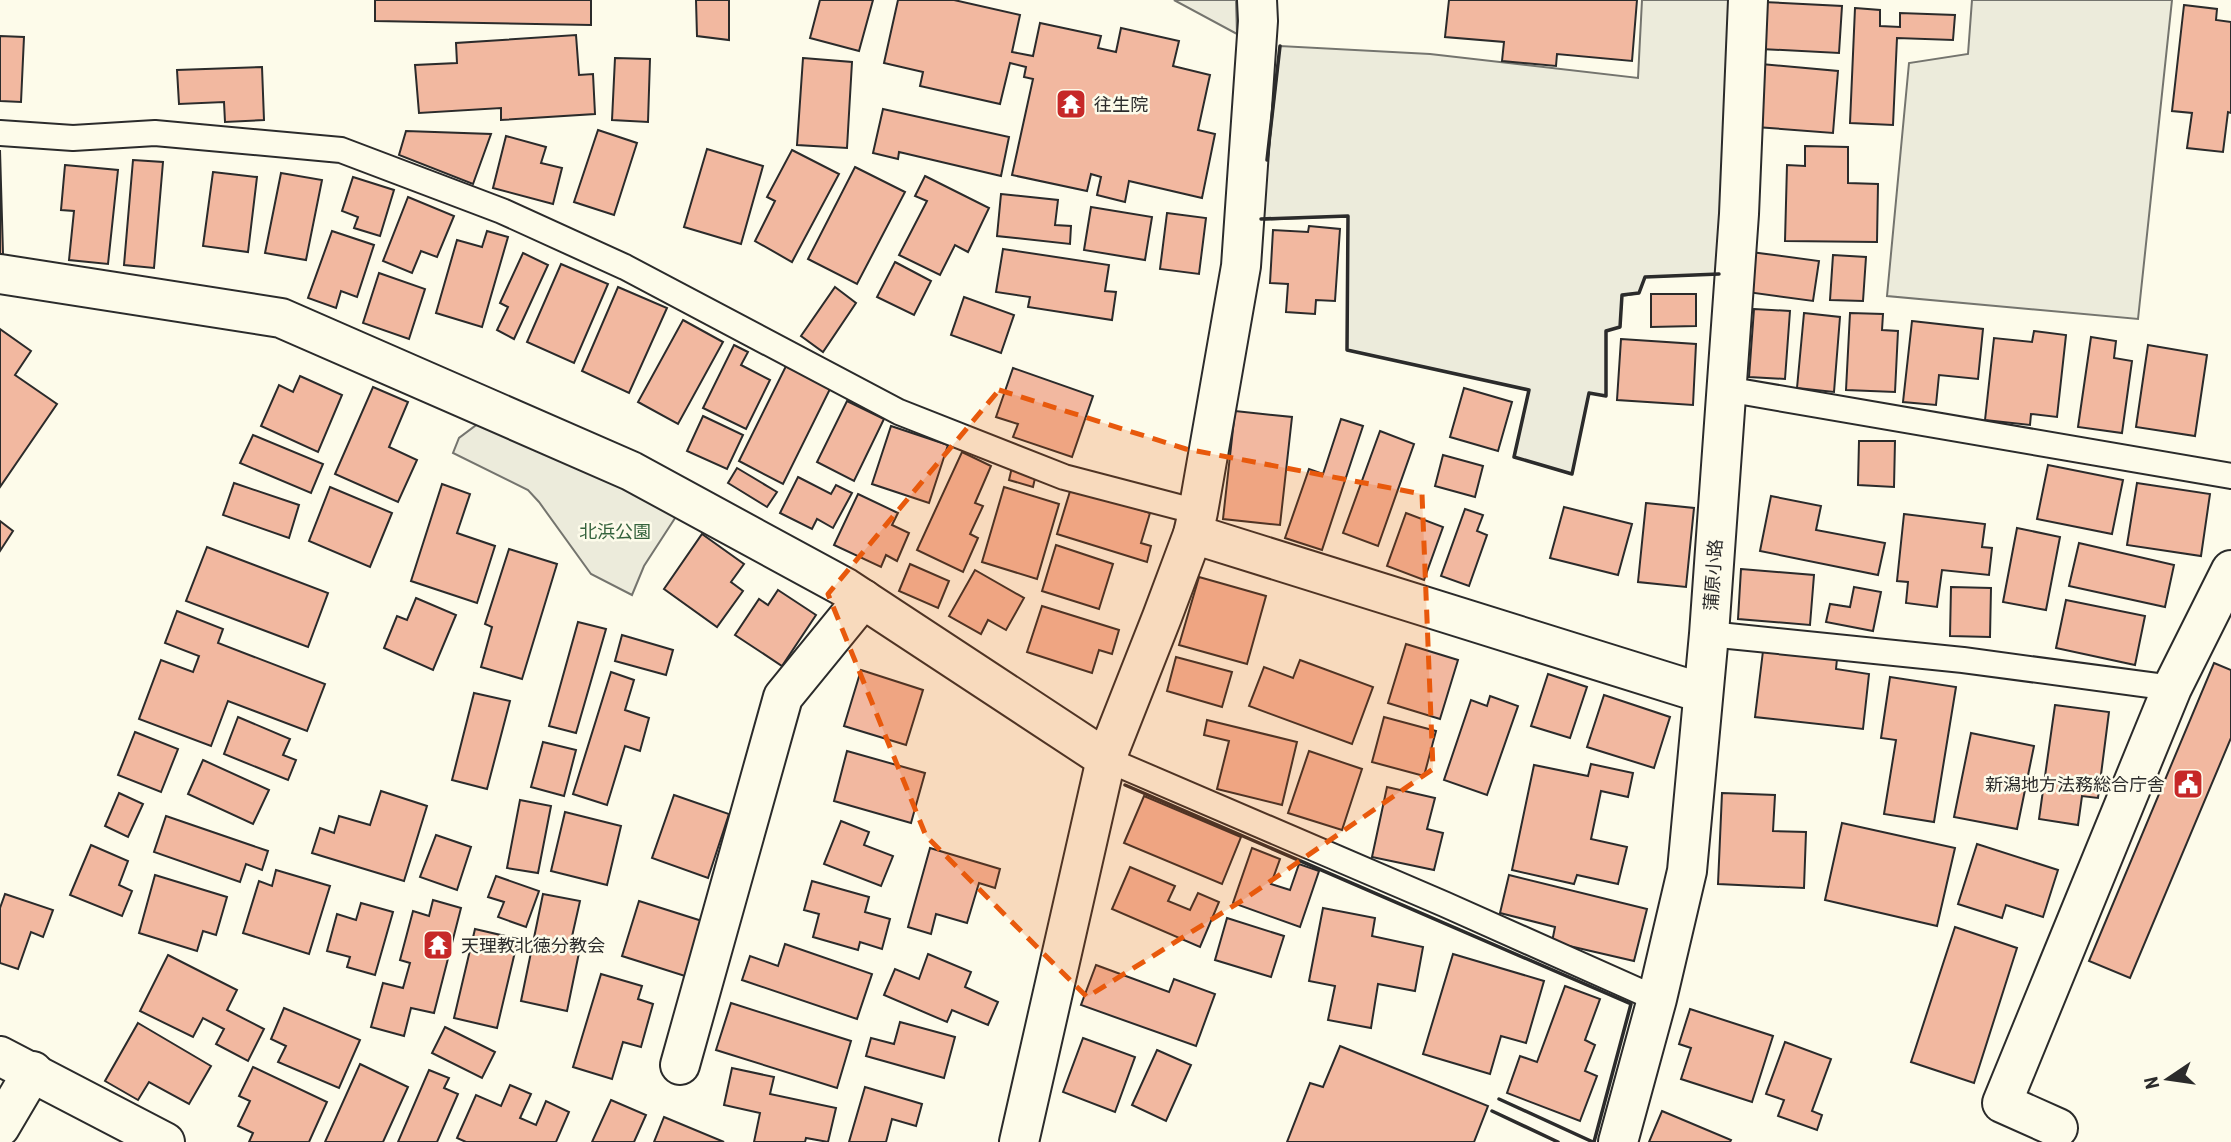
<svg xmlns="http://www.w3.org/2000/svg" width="2231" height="1142" font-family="'Roboto Condensed','Noto Sans JP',sans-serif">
	<rect width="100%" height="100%" fill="#fdfbea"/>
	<g fill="#ecebdb" stroke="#74746e" stroke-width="2">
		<polygon points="1174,0 1236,0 1237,34"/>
		<polygon points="1642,0 1733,0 1722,274 1645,277 1639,293 1622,296 1620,327 1606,331 1606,396 1589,393 1572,474 1514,457 1529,390 1347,350 1348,216 1261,220 1280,46 1430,54 1638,78"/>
		<polygon points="1972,0 2172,0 2138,319 1887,296 1909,63 1968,54"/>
		<polygon points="479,423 679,512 644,566 632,595 591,574 539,502 528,490 453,453 459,438"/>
	</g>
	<g fill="#f2b8a0" stroke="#2b2b2b" stroke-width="2">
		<polygon points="375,0 591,0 591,25 375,21"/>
		<polygon points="696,0 729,0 729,40 697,36"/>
		<polygon points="820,0 873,0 859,51 810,38"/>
		<polygon points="898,0 954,0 1020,15 1012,52 1033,56 1040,23 1101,36 1098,48 1116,52 1121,28 1179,41 1173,66 1210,75 1198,130 1215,134 1202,198 1129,181 1125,202 1097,195 1101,177 1091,174 1087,191 1012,175 1033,79 1024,77 1026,67 1010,63 1000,104 920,86 923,72 884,63"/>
		<polygon points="1449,0 1637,0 1632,61 1557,54 1556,66 1502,61 1504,42 1445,37"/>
		<polygon points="1763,2 1842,6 1839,53 1761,49"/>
		<polygon points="2184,5 2217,9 2216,20 2231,22 2231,113 2228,112 2223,152 2187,148 2192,113 2172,111"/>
		<polygon points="1855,8 1880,10 1880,26 1900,27 1900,13 1955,15 1953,40 1897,38 1893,125 1850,123"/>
		<polygon points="576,35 579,75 593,74 595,114 501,120 501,108 419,113 415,65 457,63 456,43"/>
		<polygon points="0,36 24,37 21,102 0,101"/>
		<polygon points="615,58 650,59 648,122 612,120"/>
		<polygon points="803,58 852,62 847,148 797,145"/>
		<polygon points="1761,64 1838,71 1833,133 1756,127"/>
		<polygon points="262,67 264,120 225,122 224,102 179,104 177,70"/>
		<polygon points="883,109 1009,137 1001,176 899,152 898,159 873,153"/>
		<polygon points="598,130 637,143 614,215 574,202"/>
		<polygon points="406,131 491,134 473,184 399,155"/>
		<polygon points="506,136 546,147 541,163 562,168 553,204 493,188"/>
		<polygon points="1805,146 1848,147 1848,183 1878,184 1877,242 1785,241 1787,165 1805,166"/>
		<polygon points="707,149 763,166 741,244 684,227"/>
		<polygon points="0,150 3,254 0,254"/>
		<polygon points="792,150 839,174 792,262 755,241 775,201 767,197"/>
		<polygon points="133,160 163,162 154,268 124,265"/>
		<polygon points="65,165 118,170 108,264 69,260 74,211 61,210"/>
		<polygon points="855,167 905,192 857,284 808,259"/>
		<polygon points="213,172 257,177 248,252 203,246"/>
		<polygon points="281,173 322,180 306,260 265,253"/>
		<polygon points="925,176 989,208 968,252 955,245 940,275 899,255 927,201 915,196"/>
		<polygon points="353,177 394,190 380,236 354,228 358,217 342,211"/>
		<polygon points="1001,194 1058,200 1055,225 1071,226 1070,244 997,236"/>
		<polygon points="408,197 454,216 437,257 421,251 412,273 383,261"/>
		<polygon points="1091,207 1152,217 1145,260 1084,250"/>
		<polygon points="1167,213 1206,218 1199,274 1160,269"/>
		<polygon points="1309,226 1340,229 1335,301 1316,300 1315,314 1286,312 1288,284 1270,283 1273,230 1308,232"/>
		<polygon points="332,231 374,245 357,297 341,291 336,308 308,298"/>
		<polygon points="487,231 508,237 482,327 436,313 457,240 482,247"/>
		<polygon points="1003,249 1109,265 1105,291 1116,292 1112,320 1028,307 1030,297 996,292"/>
		<polygon points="1751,252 1819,261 1813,301 1747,292"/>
		<polygon points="523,253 548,265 514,339 497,330 508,307 500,303"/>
		<polygon points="1833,255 1866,257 1863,301 1830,300"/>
		<polygon points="895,262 931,281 914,315 877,297"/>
		<polygon points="561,264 608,284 574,363 527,342"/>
		<polygon points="379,273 425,289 409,339 363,323"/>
		<polygon points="618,287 667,308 629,393 582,371"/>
		<polygon points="835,287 856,303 823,352 801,336"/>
		<polygon points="1651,294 1696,294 1696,326 1651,327"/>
		<polygon points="964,297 1014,315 1001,353 951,335"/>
		<polygon points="1754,309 1790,311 1785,379 1749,377"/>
		<polygon points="1804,313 1840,317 1834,392 1797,388"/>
		<polygon points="1850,313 1883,314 1882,330 1898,331 1895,392 1846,390"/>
		<polygon points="683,320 723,342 678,424 638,402"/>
		<polygon points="1912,321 1983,329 1978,379 1939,375 1936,405 1903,402"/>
		<polygon points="0,329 31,351 15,375 57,404 0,487"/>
		<polygon points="2034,331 2066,335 2057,417 2031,414 2030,425 1985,420 1994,338 2032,342"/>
		<polygon points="2091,337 2116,341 2114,358 2132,361 2122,433 2078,427"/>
		<polygon points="1621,339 1696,344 1693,405 1617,400"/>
		<polygon points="734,345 748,352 741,365 770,380 746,429 703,408"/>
		<polygon points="2148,345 2207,355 2195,436 2136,427"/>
		<polygon points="787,364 831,387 783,484 739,461"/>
		<polygon points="1013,368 1093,396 1072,457 1013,437 1018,424 996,417"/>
		<polygon points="300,376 342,395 318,452 261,426 279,385 293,392"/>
		<polygon points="373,387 408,402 389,447 417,460 398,502 335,474"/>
		<polygon points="1464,388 1512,402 1498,451 1450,437"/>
		<polygon points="847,401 884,419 854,481 817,462"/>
		<polygon points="1235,411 1292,417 1280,525 1223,519"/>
		<polygon points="703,416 743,435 727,469 687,451"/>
		<polygon points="1341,419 1363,426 1322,550 1285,538 1309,469 1323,474"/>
		<polygon points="891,426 948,445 929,503 872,484"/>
		<polygon points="1380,431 1414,444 1378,546 1343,533"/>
		<polygon points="253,435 323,464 311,493 240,463"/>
		<polygon points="1859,441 1895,441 1894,487 1858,485"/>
		<polygon points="962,452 991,466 975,503 983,506 970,534 978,538 963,572 917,550"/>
		<polygon points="1443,455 1483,466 1475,497 1435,486"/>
		<polygon points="2048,465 2123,480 2112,534 2037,519"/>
		<polygon points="1012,467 1036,474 1033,487 1009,480"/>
		<polygon points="737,468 777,492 767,507 728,483"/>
		<polygon points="798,477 831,494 836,485 852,493 833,528 817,519 812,529 780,513"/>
		<polygon points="234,483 299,505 289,538 223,515"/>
		<polygon points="2137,483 2210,494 2201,556 2127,545"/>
		<polygon points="442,484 470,494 457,533 495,546 477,603 411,581"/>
		<polygon points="330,487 392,513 370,567 309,541"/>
		<polygon points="1004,487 1059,504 1037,579 982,562"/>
		<polygon points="1071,488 1150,513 1141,543 1151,546 1147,562 1057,534"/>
		<polygon points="858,494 898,513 892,525 909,533 897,561 886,555 881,567 834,545"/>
		<polygon points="1771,496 1821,506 1816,530 1885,543 1878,575 1760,551"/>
		<polygon points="1646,503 1694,508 1686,587 1638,582"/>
		<polygon points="1564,507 1632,524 1618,575 1550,558"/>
		<polygon points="1465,509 1483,515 1477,531 1487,535 1469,586 1441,576"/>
		<polygon points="1406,513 1443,527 1424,580 1387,566"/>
		<polygon points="1904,514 1985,524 1982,547 1992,548 1989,575 1942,570 1937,607 1906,603 1908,582 1897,581"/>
		<polygon points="0,521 13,531 0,551"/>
		<polygon points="2017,528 2060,537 2046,610 2003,602"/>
		<polygon points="702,534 744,564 731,582 743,591 717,627 664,589"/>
		<polygon points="2079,543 2174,565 2165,607 2069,586"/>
		<polygon points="1056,545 1113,564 1099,609 1042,591"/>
		<polygon points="207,547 328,593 308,647 186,601"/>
		<polygon points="509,549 557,564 522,679 481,667 492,627 485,624"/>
		<polygon points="910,564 949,581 938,608 899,591"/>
		<polygon points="1741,569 1814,575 1810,625 1738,619"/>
		<polygon points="975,570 1024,598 1006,630 988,620 981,634 949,616"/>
		<polygon points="1199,577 1266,596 1247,664 1179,645"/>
		<polygon points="1854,587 1881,592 1873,631 1826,622 1830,604 1850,607"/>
		<polygon points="1951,587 1991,588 1990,637 1950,636"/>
		<polygon points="778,590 816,615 782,666 735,635 759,599 768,605"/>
		<polygon points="416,598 456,615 433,670 384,648 397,616 407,620"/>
		<polygon points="2066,600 2145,616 2135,665 2056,648"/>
		<polygon points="1042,606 1119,630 1112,654 1099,650 1092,673 1027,652"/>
		<polygon points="177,611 223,629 218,643 325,684 307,731 228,701 211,746 139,719 161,660 193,672 199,656 165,643"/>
		<polygon points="578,622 606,629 576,733 549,726"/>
		<polygon points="622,635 673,650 666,675 615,661"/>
		<polygon points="1406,644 1458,660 1440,719 1388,703"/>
		<polygon points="1763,651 1837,659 1836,669 1869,674 1863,729 1755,717"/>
		<polygon points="1176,657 1232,672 1222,707 1167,691"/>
		<polygon points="1300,660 1373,687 1352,744 1249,706 1264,667 1293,678"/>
		<polygon points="2214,663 2231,670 2231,738 2130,978 2089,961"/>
		<polygon points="861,670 923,690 906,745 844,726"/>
		<polygon points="611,672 634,680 625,710 649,718 640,751 625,746 607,805 573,794"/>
		<polygon points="1548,674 1587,687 1570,738 1531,726"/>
		<polygon points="1890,677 1956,687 1934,822 1884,814 1896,740 1881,738"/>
		<polygon points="474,693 510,701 487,789 452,780"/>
		<polygon points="1604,695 1670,717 1654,768 1587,747"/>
		<polygon points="1490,696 1518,706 1487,795 1444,780 1471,700 1487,706"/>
		<polygon points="2055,705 2109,712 2098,798 2082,796 2078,825 2039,819"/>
		<polygon points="238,717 290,739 283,755 296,760 288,780 224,754"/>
		<polygon points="1384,717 1436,731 1424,776 1372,762"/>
		<polygon points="1207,720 1297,742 1282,805 1217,789 1229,741 1204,735"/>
		<polygon points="135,732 178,749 161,792 118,775"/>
		<polygon points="1971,733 2034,746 2017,829 1954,817"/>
		<polygon points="543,742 576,750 564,796 531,787"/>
		<polygon points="847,751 925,773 911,823 834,801"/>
		<polygon points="1309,751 1362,769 1342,830 1288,813"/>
		<polygon points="203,760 269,790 253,824 188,794"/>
		<polygon points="1591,764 1633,773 1628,797 1601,791 1591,839 1627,847 1618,884 1577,875 1574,884 1512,870 1534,765 1588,776"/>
		<polygon points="1387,787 1435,798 1427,829 1443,833 1434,870 1372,857"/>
		<polygon points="381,791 427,806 404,881 312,853 320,828 334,833 339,816 370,825"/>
		<polygon points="119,793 143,804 128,837 105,826"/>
		<polygon points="1722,793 1775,795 1773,831 1806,832 1804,888 1718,884"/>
		<polygon points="674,795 729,814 708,878 652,858"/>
		<polygon points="1144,796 1241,837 1222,884 1124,843"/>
		<polygon points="520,800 551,806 538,873 507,868"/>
		<polygon points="565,812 621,826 607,885 551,871"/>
		<polygon points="166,816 268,851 262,870 246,864 240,882 154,852"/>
		<polygon points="841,821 869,832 864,845 893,856 881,886 824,864"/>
		<polygon points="1842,823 1955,848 1937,926 1825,900"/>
		<polygon points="436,835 471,847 457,890 420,877"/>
		<polygon points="1977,844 2058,870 2043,917 2006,905 2002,918 1958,904"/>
		<polygon points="91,845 128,861 119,885 132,891 122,916 70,895"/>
		<polygon points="930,848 1000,869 995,888 979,883 967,923 936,914 931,934 908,927"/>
		<polygon points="1252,848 1280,859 1271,884 1290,890 1299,864 1319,871 1300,927 1233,903"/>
		<polygon points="1130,867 1175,886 1168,901 1190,910 1198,893 1219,902 1200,947 1112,909"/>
		<polygon points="276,870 330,886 309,954 243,933 259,881 272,886"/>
		<polygon points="155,875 227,897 216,935 203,931 197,951 139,933"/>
		<polygon points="1509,875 1647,909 1634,961 1552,942 1555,927 1500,913"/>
		<polygon points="496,876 539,891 526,927 498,917 504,902 488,897"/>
		<polygon points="812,881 869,897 865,912 890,919 882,949 860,942 858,950 813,937 819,914 804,910"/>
		<polygon points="5,894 53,910 43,937 31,932 18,969 0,963 0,908"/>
		<polygon points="543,894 580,901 571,941 581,943 567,1011 521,1001"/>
		<polygon points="433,900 461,908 434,1013 411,1008 404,1036 371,1027 383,983 403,988 410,963 400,960 413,911 429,916"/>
		<polygon points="639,901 702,921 685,976 622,956"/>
		<polygon points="361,903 393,912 375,975 347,967 350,957 327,951 337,914 356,920"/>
		<polygon points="1323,908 1375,918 1372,936 1423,947 1415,991 1378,984 1371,1028 1328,1020 1335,986 1309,981"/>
		<polygon points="1227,918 1284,936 1271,977 1215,960"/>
		<polygon points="1955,927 2017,948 1974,1083 1911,1062"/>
		<polygon points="475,929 518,939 497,1028 454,1018"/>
		<polygon points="785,944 872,974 857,1019 742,980 750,956 778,966"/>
		<polygon points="928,954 971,972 965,987 998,1002 988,1025 952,1010 947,1022 884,995 895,969 919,979"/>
		<polygon points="1453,954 1544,981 1526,1043 1501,1036 1490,1074 1423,1054"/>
		<polygon points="168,955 237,990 227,1010 264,1029 248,1061 216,1044 224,1029 203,1018 193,1037 140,1011"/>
		<polygon points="1096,965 1169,992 1174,979 1215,994 1196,1046 1081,1005"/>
		<polygon points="601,974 642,986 638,999 653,1004 641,1047 623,1042 612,1079 573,1067"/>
		<polygon points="1565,986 1600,999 1585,1040 1595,1045 1585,1071 1597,1076 1580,1121 1507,1093 1520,1056 1537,1062"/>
		<polygon points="731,1003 851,1041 837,1088 716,1050"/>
		<polygon points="284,1008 360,1040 339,1088 278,1062 286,1046 271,1039"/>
		<polygon points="1690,1009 1773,1036 1752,1102 1681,1079 1691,1048 1679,1044"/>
		<polygon points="900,1022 955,1037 944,1078 866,1056 871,1038 894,1044"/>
		<polygon points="138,1023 211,1066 189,1104 149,1082 138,1100 105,1081"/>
		<polygon points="445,1027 495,1052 482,1078 432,1053"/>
		<polygon points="1083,1038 1135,1057 1115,1112 1063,1092"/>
		<polygon points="1785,1042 1831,1059 1812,1111 1822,1115 1817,1130 1778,1116 1784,1100 1766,1094"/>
		<polygon points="1340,1046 1488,1106 1474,1142 1287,1142 1310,1083 1323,1087"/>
		<polygon points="1157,1050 1191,1065 1166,1121 1132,1105"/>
		<polygon points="360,1064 408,1087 383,1142 325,1142"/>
		<polygon points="253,1067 327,1102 309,1142 249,1142 253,1133 238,1126 250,1101 239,1096"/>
		<polygon points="732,1068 774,1077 770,1094 836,1108 828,1142 806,1138 805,1142 754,1142 760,1113 724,1105"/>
		<polygon points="429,1070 449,1078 444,1088 458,1094 437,1142 398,1142"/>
		<polygon points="510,1085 531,1094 520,1118 536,1125 546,1101 569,1112 556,1142 466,1142 457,1138 476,1095 501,1106"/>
		<polygon points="865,1087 922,1104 916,1126 892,1119 886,1142 849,1142"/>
		<polygon points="611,1100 646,1115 634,1142 592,1142"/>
		<polygon points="1662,1111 1731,1140 1730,1142 1649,1142"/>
		<polygon points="664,1117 724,1142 654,1142"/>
	</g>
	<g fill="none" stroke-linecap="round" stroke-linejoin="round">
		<g stroke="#2b2b2b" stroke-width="28">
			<g id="lane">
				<polyline points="0,133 73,138 155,133 341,150 502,211 625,267 899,412 1064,477 1198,512"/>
				<polyline points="1726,389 2231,476"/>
				<polyline points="1709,634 1963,660 2172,688"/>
				<polyline points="1106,759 1444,904 1657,999"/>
			</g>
		</g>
		<g stroke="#2b2b2b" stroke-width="42">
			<g id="street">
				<polyline points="0,274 281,318 631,471 846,588 1106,759"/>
				<polyline points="1193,534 1702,693"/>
				<polyline points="0,1056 165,1142"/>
				<polyline points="680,1065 783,697 863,599"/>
				<polyline points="0,1127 33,1071"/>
				<polyline points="2058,1128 2002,1103 2172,688 2231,570"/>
				<polyline points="1019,1142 1106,759 1162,617 1193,534 1198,512 1241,266 1258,21 1257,0"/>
				<polyline points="1618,1142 1657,999 1687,871 1709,634 1739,214 1748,0"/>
			</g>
		</g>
		<use href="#lane" stroke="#fdfbea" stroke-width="24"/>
		<use href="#street" stroke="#fdfbea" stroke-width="38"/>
		<g stroke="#2b2b2b" stroke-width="3.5">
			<polyline points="1267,160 1280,46"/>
			<polyline points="1261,219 1348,216 1347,350 1529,390 1514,457 1572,474 1589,393 1606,396 1606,331 1620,327 1622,295 1639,293 1645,277 1719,274"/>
			<polyline points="1125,785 1631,1004 1594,1142"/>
			<polyline points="1499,1099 1593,1142"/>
			<polyline points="1492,1111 1558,1142"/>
		</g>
	</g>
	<path fill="#e8590c" fill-opacity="0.2" stroke="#e8590c" stroke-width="5" stroke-dasharray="14 9" stroke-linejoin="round" d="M 999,390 L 1186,449 L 1422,494 L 1433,769 L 1246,898 L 1087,997 L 926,836 L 828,594 Z"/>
	<defs>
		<g id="temple-square" transform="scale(1.575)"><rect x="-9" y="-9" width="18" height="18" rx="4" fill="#c62828" stroke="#fdfbea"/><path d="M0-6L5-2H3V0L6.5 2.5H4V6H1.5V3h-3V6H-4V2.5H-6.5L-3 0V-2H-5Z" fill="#fff"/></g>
		<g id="civic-square" transform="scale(1.575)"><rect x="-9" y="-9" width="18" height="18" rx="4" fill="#c62828" stroke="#fdfbea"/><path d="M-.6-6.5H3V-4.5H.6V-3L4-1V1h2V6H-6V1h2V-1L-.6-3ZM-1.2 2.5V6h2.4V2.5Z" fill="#fff"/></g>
	</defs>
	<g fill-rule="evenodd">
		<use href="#temple-square" x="1071" y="104"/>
		<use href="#civic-square" x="2188" y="784"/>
		<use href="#temple-square" x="438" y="945"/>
	</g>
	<g text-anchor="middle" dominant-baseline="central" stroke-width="5" stroke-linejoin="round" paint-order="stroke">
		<g font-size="18" fill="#2b2b2b" stroke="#fdfbea" text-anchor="start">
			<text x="1094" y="104">往生院</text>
			<text x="2165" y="784" text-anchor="end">新潟地方法務総合庁舎</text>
			<text x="461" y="945">天理教北徳分教会</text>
		</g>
		<g font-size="18" fill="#34623c" stroke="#fdfbea">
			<text x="615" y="531">北浜公園</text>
		</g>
		<g font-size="18" fill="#2b2b2b" stroke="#fdfbea">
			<text transform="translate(1713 575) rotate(-86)">蒲原小路</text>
		</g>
	</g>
	<g transform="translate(2168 1079) rotate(257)" stroke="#fdfbea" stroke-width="5" paint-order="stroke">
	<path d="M0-5L12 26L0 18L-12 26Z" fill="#2b2b2b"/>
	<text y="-10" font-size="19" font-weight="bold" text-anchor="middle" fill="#2b2b2b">N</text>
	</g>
</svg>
